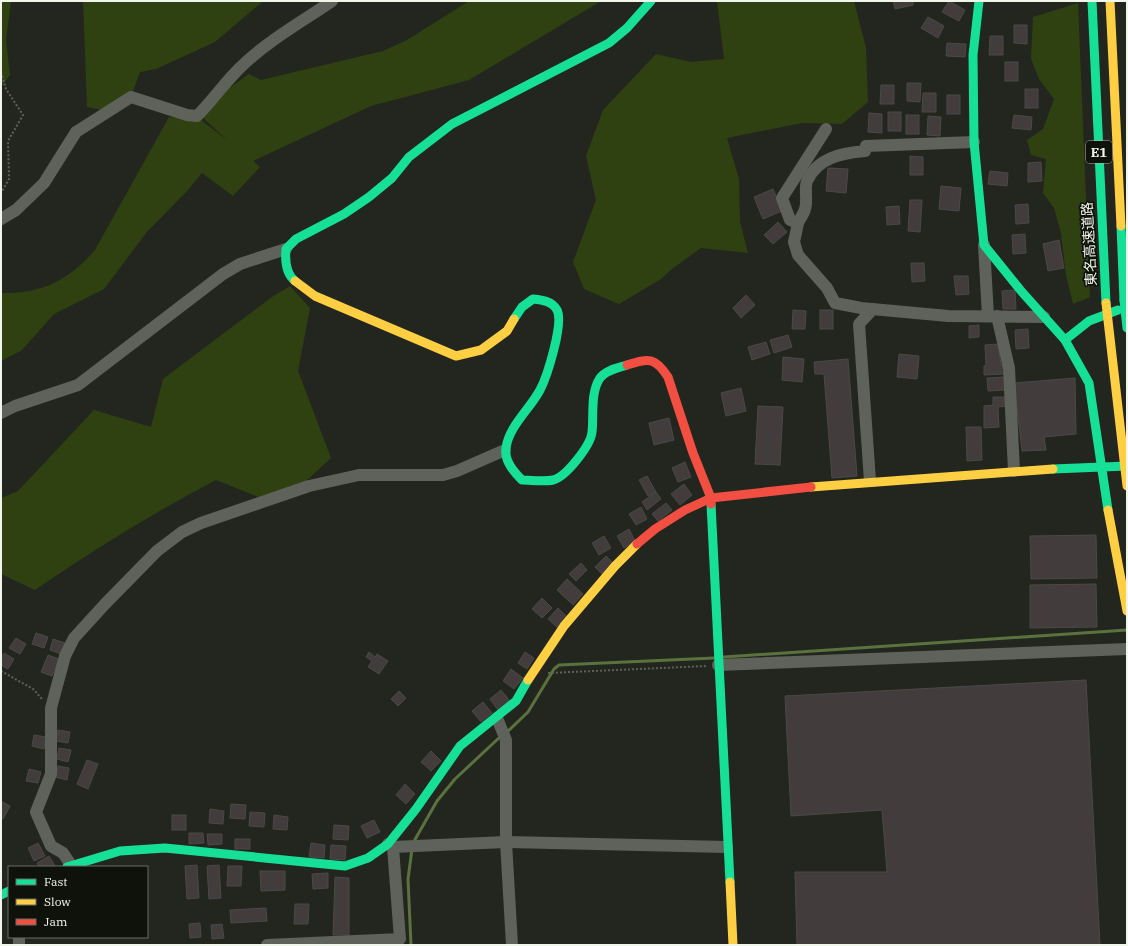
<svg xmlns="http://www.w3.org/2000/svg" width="1128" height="946" font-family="'IBM Plex Serif','Noto Sans JP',serif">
	<rect width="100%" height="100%" fill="#22261e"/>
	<g fill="#304111">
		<polygon points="1,1 11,1 6,40 10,75 1,87"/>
		<polygon points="83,1 263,1 215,42 156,69 140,72 131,97 109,111 87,107"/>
		<path d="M 469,1 L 601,1 L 469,80 L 371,106 L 253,161 L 260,167 L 233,196 L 202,173 L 188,190 L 146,233 L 104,289 L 54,314 L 22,350 L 1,361 L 1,293 C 42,294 69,280 95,250 L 169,117 L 201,120 L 228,141 L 199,114 L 213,100 L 249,74 L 261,80 L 383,51 L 407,40 Z"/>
		<polygon points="717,1 854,1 866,48 868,102 842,124 802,123 727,138 739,179 740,222 748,253 701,248 672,269 661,279 619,304 584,289 573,262 596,200 586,156 603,110 656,54 691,62 724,59"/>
		<polygon points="1078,3 1090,297 1073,304 1066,275 1061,233 1054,208 1043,193 1046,159 1031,155 1027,140 1043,129 1054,99 1039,79 1031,59 1033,17"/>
		<path d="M 290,286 L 310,308 L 298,371 L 331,458 L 305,482 L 266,500 L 216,480 C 153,513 93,550 35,590 L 1,574 L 1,498 L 18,491 L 94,410 L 151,427 L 163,379 L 272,297 Z"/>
	</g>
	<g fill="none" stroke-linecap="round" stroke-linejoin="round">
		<g stroke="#5c723e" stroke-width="3">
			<polyline points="724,657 1127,630"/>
			<polyline points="506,733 528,712 554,669 559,665 714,658"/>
			<polyline points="413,843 437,801 455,779 501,736"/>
			<polyline points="411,945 408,879 412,849"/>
		</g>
	</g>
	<g fill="#433c3c" stroke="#4b4947">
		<polygon points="893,1 913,1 913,5 895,9"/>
		<polygon points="949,1 965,10 959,21 942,12"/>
		<polygon points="928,17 944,26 938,38 921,28"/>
		<polygon points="1014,25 1027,25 1027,44 1014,43"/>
		<polygon points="990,36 1003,36 1003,55 989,55"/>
		<polygon points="947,43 966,44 965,57 946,56"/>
		<rect x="1005" y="62" width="13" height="19"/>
		<polygon points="907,83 921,83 920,102 907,101"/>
		<polygon points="881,85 894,85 894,104 880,104"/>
		<rect x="1025" y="89" width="13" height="19"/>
		<polygon points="923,93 936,93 936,112 922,112"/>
		<rect x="947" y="95" width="13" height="19"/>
		<rect x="888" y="112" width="13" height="19"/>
		<polygon points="869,113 882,114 882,133 868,132"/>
		<rect x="906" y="115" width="13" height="19"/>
		<polygon points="1014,115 1032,117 1031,130 1012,128"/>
		<polygon points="928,116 941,117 940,136 927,135"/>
		<polygon points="910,156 923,157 923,175 910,175"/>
		<polygon points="1041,162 1042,181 1028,182 1028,163"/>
		<polygon points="828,168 848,169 846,193 826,191"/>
		<polygon points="990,171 1008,173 1007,186 988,184"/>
		<polygon points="941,186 961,188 959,211 939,209"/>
		<polygon points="773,189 782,211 763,219 754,197"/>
		<polygon points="910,200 922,200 920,232 908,231"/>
		<polygon points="1028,204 1029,223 1016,224 1015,205"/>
		<polygon points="899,206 900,224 887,225 886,207"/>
		<polygon points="778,222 787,232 773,244 764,235"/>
		<polygon points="1025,234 1026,253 1013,254 1012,235"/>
		<polygon points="1059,240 1064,268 1048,271 1043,244"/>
		<polygon points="911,263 924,263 925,281 912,282"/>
		<polygon points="954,276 968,276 969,294 956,295"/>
		<polygon points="1015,290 1016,309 1003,309 1002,291"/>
		<polygon points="746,295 755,305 741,318 733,308"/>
		<polygon points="793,310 806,311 805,329 792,329"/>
		<rect x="820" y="310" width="13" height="19"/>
		<polygon points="979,325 979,337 969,338 969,326"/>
		<polygon points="1028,329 1029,348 1016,349 1015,330"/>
		<polygon points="788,335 792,347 774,353 770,340"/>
		<polygon points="766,342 770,354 752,360 748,347"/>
		<polygon points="998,344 1001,365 1004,365 1005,374 984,375 984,366 986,366 985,345"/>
		<polygon points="899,354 919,356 917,379 897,377"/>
		<polygon points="783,357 804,359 802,382 782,380"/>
		<polygon points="848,359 857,476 832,478 824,374 815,374 814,362"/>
		<polygon points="1005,377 1005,390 988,391 987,378"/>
		<polygon points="1075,378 1076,434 1044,437 1046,450 1022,451 1014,383"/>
		<polygon points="741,388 746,411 726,416 721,393"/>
		<polygon points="993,397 1006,397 1007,406 998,407 999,427 984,428 984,406 993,405"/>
		<polygon points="758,406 783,407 780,465 755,464"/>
		<polygon points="669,418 674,440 654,445 649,423"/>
		<polygon points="966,427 981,427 982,460 967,461"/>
		<polygon points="685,462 691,477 678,482 672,468"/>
		<polygon points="647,476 656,492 648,496 639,480"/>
		<polygon points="684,484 692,495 680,505 671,494"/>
		<polygon points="656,492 661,499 647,510 642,502"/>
		<polygon points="666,503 672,510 658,521 652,514"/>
		<polygon points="641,507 647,519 636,525 629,514"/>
		<polygon points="629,529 635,541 624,548 617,536"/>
		<polygon points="1096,535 1097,578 1031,579 1030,536"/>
		<polygon points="604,536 611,548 599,555 592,543"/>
		<polygon points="606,556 613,563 602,574 595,567"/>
		<polygon points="581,563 587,570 576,581 569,574"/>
		<polygon points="567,579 583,594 573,605 557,590"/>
		<polygon points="1096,584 1097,627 1030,628 1030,585"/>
		<polygon points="542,598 552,608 542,618 532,609"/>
		<polygon points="558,608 568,618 558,628 548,619"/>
		<polygon points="36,633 48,637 44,648 32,644"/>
		<polygon points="16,638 26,644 20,654 9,648"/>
		<polygon points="53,639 65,643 61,654 50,650"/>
		<polygon points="369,652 375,657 377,654 388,661 379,674 368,667 372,661 366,657"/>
		<polygon points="525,652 534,658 527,669 518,663"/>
		<polygon points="4,653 14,659 8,669 1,665 1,658"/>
		<polygon points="48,655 59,659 52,676 41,672"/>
		<polygon points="511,669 523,678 514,689 503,681"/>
		<polygon points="1086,680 1100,945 797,945 795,872 887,872 882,810 791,816 785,696"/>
		<polygon points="501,690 510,701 498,710 490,699"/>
		<polygon points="399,691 406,698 398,706 391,699"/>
		<polygon points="483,702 492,713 481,722 472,711"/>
		<polygon points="58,730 70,732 68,743 56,741"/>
		<polygon points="34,735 46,737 44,749 32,746"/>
		<polygon points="59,748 71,750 68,762 57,759"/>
		<polygon points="431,751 441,761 431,771 421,762"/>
		<polygon points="87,760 98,764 88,789 77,784"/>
		<polygon points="58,766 69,768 67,780 55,777"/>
		<polygon points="29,769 41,772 38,783 26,781"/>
		<polygon points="405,784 415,794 406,804 396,795"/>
		<polygon points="1,801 10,806 3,819 1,818"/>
		<polygon points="231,804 246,805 245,819 230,818"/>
		<polygon points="210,809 224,811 223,824 209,823"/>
		<polygon points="250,812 265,813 264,827 249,826"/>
		<rect x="172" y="815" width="14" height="15"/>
		<polygon points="274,815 288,817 287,830 273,829"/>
		<polygon points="374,820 380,832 367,838 361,826"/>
		<polygon points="334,825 349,826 348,840 333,839"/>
		<polygon points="189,833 203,833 204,843 189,844"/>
		<polygon points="207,834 222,834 222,844 208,845"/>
		<rect x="235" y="839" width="15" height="10"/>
		<polygon points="38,843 45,856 34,861 28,848"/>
		<polygon points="311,843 325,845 324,858 309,857"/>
		<polygon points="331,845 346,846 345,860 330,859"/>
		<polygon points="49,856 55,866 39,867 37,863"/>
		<polygon points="197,865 199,898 187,899 185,866"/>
		<polygon points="219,865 221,898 209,899 207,866"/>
		<polygon points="228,866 242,866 241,886 227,886"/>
		<polygon points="260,871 285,871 285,890 261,891"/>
		<polygon points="328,873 328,888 313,889 312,874"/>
		<polygon points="335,877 349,878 349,935 333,935"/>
		<polygon points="295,904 309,904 308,924 294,924"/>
		<polygon points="266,908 267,921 231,923 230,910"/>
		<polygon points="200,923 201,937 190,938 189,924"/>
		<polygon points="222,924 224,938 212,939 211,925"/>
	</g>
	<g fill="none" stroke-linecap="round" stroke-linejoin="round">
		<g stroke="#5f625c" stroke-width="2" stroke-dasharray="2 2" stroke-linecap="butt">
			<polyline points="1,72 6,89 23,115 8,141 9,179 1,193"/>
			<polyline points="1,671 33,689 42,699"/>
			<polyline points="548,673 707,666"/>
		</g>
		<g stroke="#5e625a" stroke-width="12">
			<polyline points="826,129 782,198 790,220 798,223 794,242 798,255 827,288 835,303 861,308 948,316 1044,317"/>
			<path d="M 1,219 L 16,210 L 44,183 L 76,132 L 131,97 L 187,115 L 197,116 C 214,99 227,79 245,63 C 271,39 303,21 332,1"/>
			<path d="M 798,223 C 800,218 804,214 805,209 C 808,200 804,189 807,181 C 818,157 843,153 865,151 L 866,146 L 974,142"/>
			<polyline points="984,245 988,316"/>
			<polyline points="997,316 1009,368 1014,471"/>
			<polyline points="1,413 15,406 78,385 223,274 240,264 286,249"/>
			<polyline points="870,481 859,324 873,309"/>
			<polyline points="718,665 1127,649"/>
			<polyline points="497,718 506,740 506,842 512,945"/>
			<polyline points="388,844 393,847 506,842 727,847"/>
			<polyline points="71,865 63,853 51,846 36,812 51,774 51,708 65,656 74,638 105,604 157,551 182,532 201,523 309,486 359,475 443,475 457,471 505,450"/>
			<polyline points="19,937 19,945"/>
			<polyline points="267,945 400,939 393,847"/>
		</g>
		<g stroke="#16e098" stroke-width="9">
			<polyline points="979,1 973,55 974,142 984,245 1022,292 1065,340 1089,383 1108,510"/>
			<polyline points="1092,1 1106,303"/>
			<polyline points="1121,226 1124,300"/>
			<path d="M 295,281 C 286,274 285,260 286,249 L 296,239 L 344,214 L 369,197 L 392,178 L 409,157 L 452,124 L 609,43 L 627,28 L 651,1"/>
			<path d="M 514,319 L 522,307 L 533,299 C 542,300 552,301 557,310 C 564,323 547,377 540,390 C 530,409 509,426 506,448 C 504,461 514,472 522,480 C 531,480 544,482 553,480 C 566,477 591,445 592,432 C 594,415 590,393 600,378 C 606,370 618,368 627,365"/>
			<polyline points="1065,340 1089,321 1118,310"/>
			<polyline points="1053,469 1127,466"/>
			<polyline points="711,504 730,882"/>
			<polyline points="67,867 120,851 165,848 345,866 368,858 388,844 416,809 460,746 516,701 528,680"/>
			<polyline points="1,895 9,891"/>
		</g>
		<g stroke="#ffcf43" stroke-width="9">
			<polyline points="1110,1 1121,226"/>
			<polyline points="295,281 315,296 456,356 481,350 507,331 514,319"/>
			<polyline points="811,487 1053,469"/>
			<polyline points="1108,510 1127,611"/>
			<polyline points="528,680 564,626 615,566 637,544"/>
			<polyline points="730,882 733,945"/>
		</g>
		<g stroke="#f24e42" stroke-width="9">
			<path d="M 627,365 C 649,358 655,357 668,377 L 693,453 L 711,498 L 711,504"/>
			<polyline points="637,544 655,529 685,510 711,498 811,487"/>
		</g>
		<polyline stroke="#16e098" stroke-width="9" points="1124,300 1127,328"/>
		<polyline stroke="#ffcf43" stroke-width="9" points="1106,303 1127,486"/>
	</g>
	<g text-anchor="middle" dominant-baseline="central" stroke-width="3.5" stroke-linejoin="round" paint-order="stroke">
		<rect fill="#0e120a" stroke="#adb2a8" stroke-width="1" x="1086" y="141" width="26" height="22" rx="3"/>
		<g font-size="13" font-weight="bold" fill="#f1f6eb">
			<text x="1099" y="152">E1</text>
		</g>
		<g font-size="14" fill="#f1f6eb" stroke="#0e120a">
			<text transform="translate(1089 244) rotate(-93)">東名高速道路</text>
		</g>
	</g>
	<rect width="1128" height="946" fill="none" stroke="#f1f6eb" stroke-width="4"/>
	<rect x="8" y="866" width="140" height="72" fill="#0e120a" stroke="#696d64"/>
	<rect x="16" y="879" width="20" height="6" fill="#16e098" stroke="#696d64"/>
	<text x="44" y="886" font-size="12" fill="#f1f6eb">Fast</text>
	<rect x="16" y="899" width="20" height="6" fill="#ffcf43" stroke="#696d64"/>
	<text x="44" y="906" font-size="12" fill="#f1f6eb">Slow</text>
	<rect x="16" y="919" width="20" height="6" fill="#f24e42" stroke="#696d64"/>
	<text x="44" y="926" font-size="12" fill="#f1f6eb">Jam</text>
</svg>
